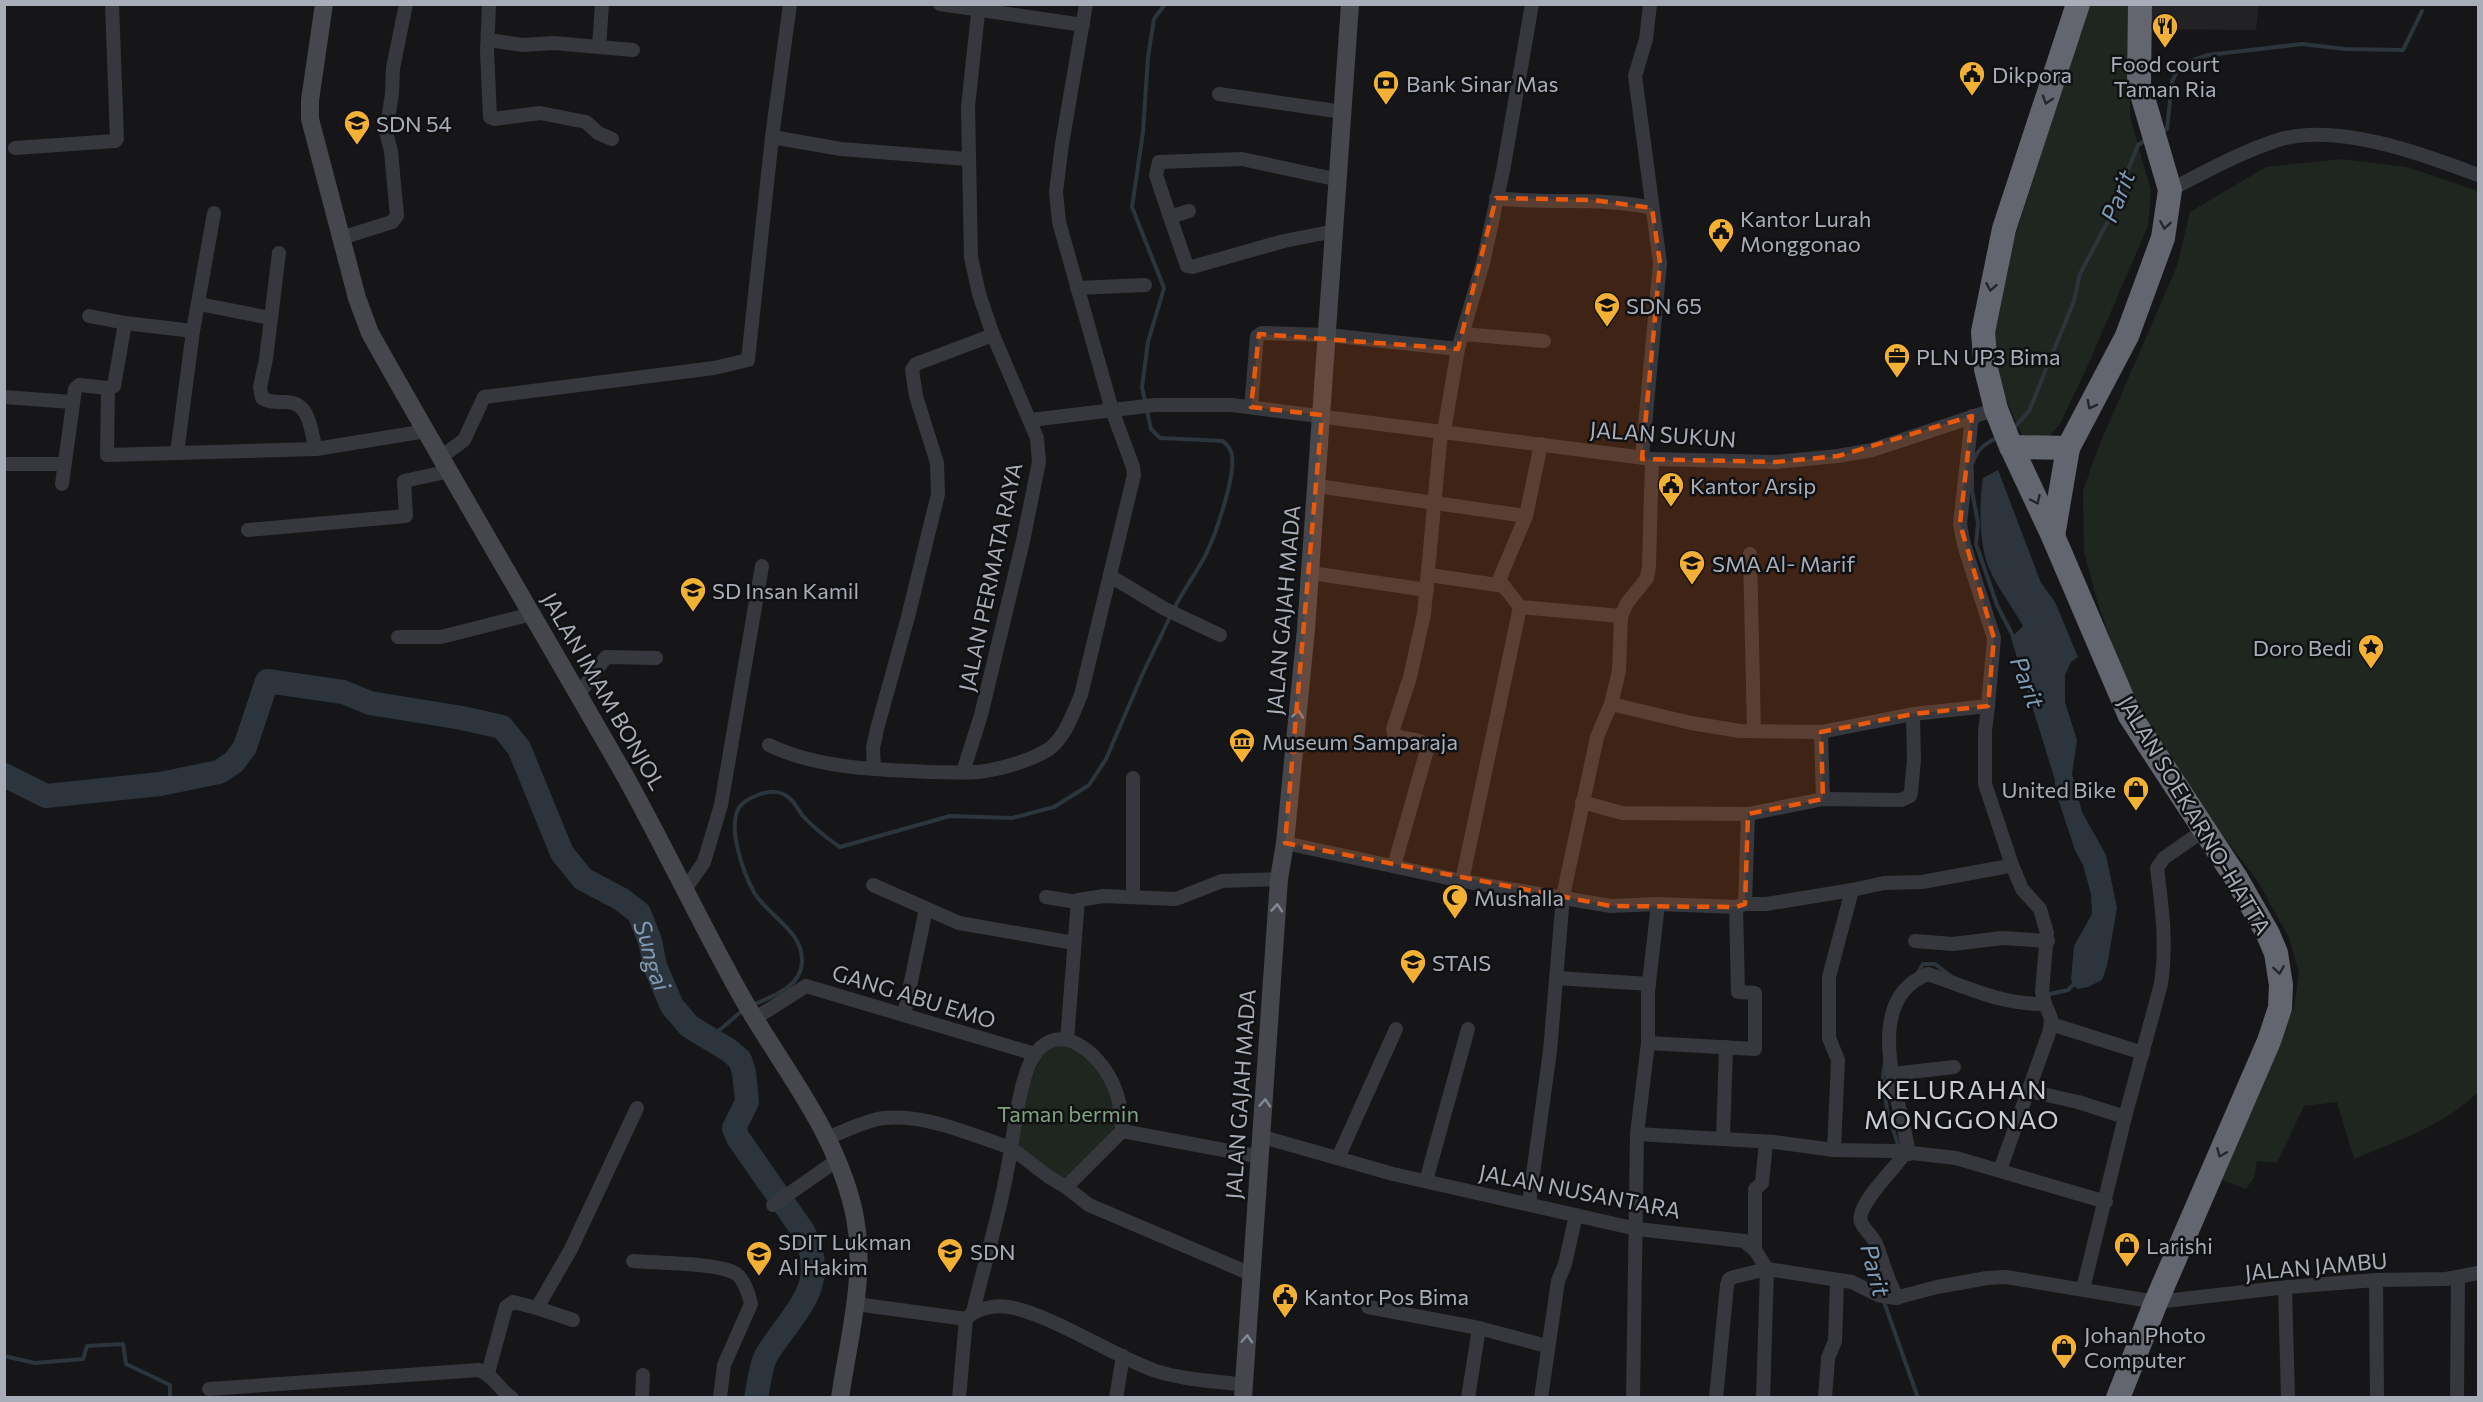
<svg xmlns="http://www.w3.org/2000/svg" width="2483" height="1402" font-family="Commissioner,sans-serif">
	<rect width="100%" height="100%" fill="#161618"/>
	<polygon fill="#222225" points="2152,5 2259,5 2256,30 2152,29"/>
	<g fill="#1e261f">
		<polygon points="2089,5 2130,5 2130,116 2151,191 2148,226 2088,365 2060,424 2045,441 2025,442 2006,399 1994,363 1993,315 2014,239"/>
		<path d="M 2341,159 L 2407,167 L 2475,190 L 2478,193 L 2478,1092 C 2447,1124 2395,1142 2354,1159 L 2337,1102 L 2304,1106 L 2277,1163 L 2257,1161 L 2254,1178 L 2246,1189 L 2222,1180 L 2294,1007 L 2299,973 L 2289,938 L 2257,880 L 2162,757 L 2130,694 L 2098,604 L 2084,552 L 2083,491 L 2098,448 L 2177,266 L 2190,212 L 2266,167 Z"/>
		<path d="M 1054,1045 C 1086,1046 1110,1077 1114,1107 C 1115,1112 1117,1120 1115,1125 C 1110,1142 1079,1168 1066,1182 L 1015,1143 L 1024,1098 L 1043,1051 Z"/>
	</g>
	<path fill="#2c353c" d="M 1998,470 L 2041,583 L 2055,602 L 2078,657 L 2071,662 L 2065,675 L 2065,702 L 2077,740 L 2072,774 L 2082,812 L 2106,855 L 2117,908 L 2107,966 L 2102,980 L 2088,987 L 2077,989 L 2071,980 L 2074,946 L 2092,914 L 2091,894 L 2083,865 L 2075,850 L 2055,790 L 2055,780 L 2011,638 L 2023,626 C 2013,608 1995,584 1988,566 C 1979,542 1979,503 1983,478 Z"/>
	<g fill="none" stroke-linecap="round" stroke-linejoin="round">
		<g stroke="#2c353c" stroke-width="4">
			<path d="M 1165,4 L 1154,19 L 1148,57 L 1143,132 L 1132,207 L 1164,288 L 1148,342 L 1142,387 L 1151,429 L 1160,438 L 1223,441 C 1228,446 1232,450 1232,457 C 1235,478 1215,537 1205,556 C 1196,574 1183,590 1174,609"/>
			<polyline points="2161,132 2167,129 2172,82 2178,69 2190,61 2208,55 2302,44 2345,49 2403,50 2422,11"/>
			<polyline points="2013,429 2029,411 2074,301 2080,274 2107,223 2138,145 2146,140"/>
			<path d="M 1973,462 C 1978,448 1985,444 1998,437"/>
			<polyline points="1972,470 1972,491 1978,523 1976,544 1997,605 2015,640"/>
			<polyline points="1917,974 1923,964 1935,964 1951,976"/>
			<polyline points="2045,995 2068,990 2076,982"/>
			<path d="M 753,1005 C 772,996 800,988 802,963 C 804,932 770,917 755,894 C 744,875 724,821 742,804 C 746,800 753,797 758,795 C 767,791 780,790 788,797 C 794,801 798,809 802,815 C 814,828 825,837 840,847 L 950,816 L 1012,818 L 1054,807 L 1089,785 L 1106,759 L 1143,673 L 1171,615"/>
			<polyline points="709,1039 743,1010"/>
			<polyline points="1885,1062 1883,1077 1887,1110 1899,1148"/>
			<polyline points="1872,1249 1875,1275 1881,1292"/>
			<polyline points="1883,1299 1918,1398"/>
			<polyline points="4,1356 35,1363 83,1359 87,1346 123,1344 126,1364 170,1385 170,1398"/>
		</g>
		<path stroke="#2c353c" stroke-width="24" id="s1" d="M 4,775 L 46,796 L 160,784 L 219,772 L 234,762 L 245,747 L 267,681 L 343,692 L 370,703 L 462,718 L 502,727 L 519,748 L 562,853 L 583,879 L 621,899 L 639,913 L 650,941 L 655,966 L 672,1006 L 689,1026 L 730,1051 L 740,1060 L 744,1072 L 747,1102 L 734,1128 L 738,1138 L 803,1231 C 832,1287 792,1312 766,1356 C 760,1367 759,1385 756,1398"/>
		<g stroke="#37383d" stroke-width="14">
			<polyline points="489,4 487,51 490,117 494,119 540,113 586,122 598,133 612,139"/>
			<polyline points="940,4 1083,25"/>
			<polyline points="488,40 523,45 554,43 633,50"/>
			<polyline points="599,47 602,4"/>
			<polyline points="1219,94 1343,112"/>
			<polyline points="772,137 841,149 967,159"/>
			<polyline points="15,148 115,141 117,139 112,4"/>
			<path d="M 2170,190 C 2205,172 2241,152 2278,140 C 2337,122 2423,154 2478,175"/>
			<path d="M 1496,198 C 1548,205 1600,196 1652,208"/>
			<polyline points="1189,211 1170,217 1156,175 1159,162 1242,159 1339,180"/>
			<polyline points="1170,217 1187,266 1192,267 1284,241 1335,231"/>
			<polyline points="341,238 392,222 397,216 391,151 386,132 392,94 393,68 406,4"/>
			<path d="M 279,253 L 266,359 L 260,387 L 262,398 C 270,403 277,402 285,402 C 311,402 310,430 316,449 L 426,431"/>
			<polyline points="1077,288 1145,285"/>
			<polyline points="199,304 270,318"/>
			<polyline points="89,316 125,323 193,331"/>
			<polyline points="1463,334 1544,341"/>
			<polyline points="108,388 107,455 316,449"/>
			<polyline points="4,397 72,402"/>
			<polyline points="1251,407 1257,336 1262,333 1328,335 1458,349"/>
			<polyline points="1031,420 1155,405 1232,405 1652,459 1776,462 1838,456 1872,450 1996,409"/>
			<polyline points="1444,431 1458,349 1483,263 1503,171 1532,4"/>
			<polyline points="177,453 193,331 214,213"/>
			<polyline points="441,457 464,440 484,397 714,368 748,360 772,137 790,4"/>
			<polyline points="1642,457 1660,263 1635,76 1646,39 1650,4"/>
			<polyline points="4,464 64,464"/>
			<polyline points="62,484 75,389 79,385 108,388 114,386 125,323"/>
			<polyline points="1317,486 1526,516"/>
			<polyline points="248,530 406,516 404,481 450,471"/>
			<polyline points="1750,554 1754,731"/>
			<polyline points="1311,573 1427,590"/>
			<polyline points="1429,575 1504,586"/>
			<polyline points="1110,576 1165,609 1220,635"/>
			<polyline points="1520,607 1621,616"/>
			<polyline points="398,637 441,637 532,614"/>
			<polyline points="578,695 606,657 656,658"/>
			<polyline points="1611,704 1691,723 1740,731 1821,732 1913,714 1988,706 1994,638 1964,545 1960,524 1972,416"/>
			<polyline points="1821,732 1823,799"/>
			<path d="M 769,745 C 818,769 881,770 934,772 C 951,772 968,774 985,771 C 1005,768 1032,760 1049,749 C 1066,736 1073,713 1081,695 L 1134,475 L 1133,467 L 1112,410 L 1059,222 L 1056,192 L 1062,144 L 1086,4"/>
			<polyline points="874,768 873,748 877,729 908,617 938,494 937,463 916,396 912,370 916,364 993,335"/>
			<polyline points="963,772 981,715 1023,541 1039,462 1037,438 993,335 979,294 971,257 968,107 979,4"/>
			<polyline points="1133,778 1133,896"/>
			<polyline points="1582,802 1622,813 1748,814 1823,799 1901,800 1910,796 1911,792 1914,760 1913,714"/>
			<polyline points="1285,843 1462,881 1611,906 1658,904 1736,907 1745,904 1766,904 1852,890 1884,883 1922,882 2004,867 2012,865 1985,784 1985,731 1988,706"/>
			<path d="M 1394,866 L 1427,750 L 1427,745 C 1417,737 1404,741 1394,734 L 1393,729 L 1410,677 L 1424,614 L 1441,431"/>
			<polyline points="1462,881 1520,607 1499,580 1526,516 1541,444"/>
			<polyline points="873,885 959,923 1074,943"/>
			<polyline points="686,888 704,862 721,805 762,566"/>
			<polyline points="1046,897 1077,902"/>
			<polyline points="1745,904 1748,814"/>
			<polyline points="1915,941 1953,944 2002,938 2048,941"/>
			<polyline points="1556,978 1649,984"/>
			<polyline points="904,1015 926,909"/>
			<polyline points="754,1019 806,986 1035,1054"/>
			<polyline points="2051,1024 2143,1053"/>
			<polyline points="1067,1040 1078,900 1104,896 1176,899 1222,881 1279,879"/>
			<polyline points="1648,1043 1755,1049 1755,993 1738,992 1736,907"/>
			<polyline points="1892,1074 1954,1067"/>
			<polyline points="2029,1091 2078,1102 2125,1117"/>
			<path d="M 1122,1131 L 1066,1187 L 1049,1177 L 1011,1148 C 1015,1124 1021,1074 1035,1054 C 1060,1019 1099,1054 1112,1082 C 1120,1098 1121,1113 1122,1131 L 1261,1157"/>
			<polyline points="1637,1134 1774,1142 1834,1150 1894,1151 1956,1158 2106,1202"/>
			<polyline points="1263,1137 1393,1174 1637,1229 1744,1241 1755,1250 1767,1269"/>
			<path d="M 827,1138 C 845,1131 866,1120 884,1118 C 927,1114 972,1135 1011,1148 C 1003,1203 986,1257 973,1312"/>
			<polyline points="1723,1138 1726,1047"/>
			<polyline points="1834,1150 1838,1060 1829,1038 1829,977 1852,890"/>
			<path d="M 1909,1154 C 1901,1100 1859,1001 1928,974 C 1967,987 2002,1005 2045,1004 L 2042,992 L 2047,933 L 2040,909 L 2022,889 L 2012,865"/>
			<polyline points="1338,1158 1396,1029"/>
			<polyline points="2000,1170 2050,1030 2051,1018 2045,1004"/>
			<polyline points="1426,1181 1468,1029"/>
			<polyline points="1066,1187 1089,1205 1251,1274"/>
			<polyline points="1529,1203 1550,1051 1563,896 1597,737 1611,704 1619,671 1621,616 1627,603 1647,578 1649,566 1652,459"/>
			<polyline points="773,1205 836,1161"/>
			<polyline points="1755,1250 1755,1189 1762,1183 1766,1142"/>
			<path d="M 633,1261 C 657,1263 713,1263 733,1272 C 743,1276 749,1294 751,1304 L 724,1365 L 720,1397"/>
			<polyline points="2376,1280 2377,1398"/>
			<polyline points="2285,1288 2288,1398"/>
			<path d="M 2083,1289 L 2125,1117 L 2161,984 C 2167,945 2162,907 2157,868 L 2164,858 L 2204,830"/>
			<path d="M 1898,1298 C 1887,1281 1884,1264 1877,1246 C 1874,1237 1865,1231 1861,1222 C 1855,1205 1896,1168 1905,1153"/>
			<path d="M 856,1304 L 966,1319 C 978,1307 998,1304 1014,1308 C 1059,1319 1108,1353 1153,1370 C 1182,1380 1215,1381 1245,1385"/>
			<polyline points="1368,1307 1479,1328"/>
			<polyline points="537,1308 573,1320"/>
			<polyline points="488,1373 506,1307 513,1302 537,1308 571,1249 637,1108"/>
			<path d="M 209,1389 L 479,1370 C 494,1375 499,1390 512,1398"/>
			<polyline points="642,1398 643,1375"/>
			<polyline points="959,1398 966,1319"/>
			<polyline points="1116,1398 1123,1356"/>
			<polyline points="1468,1398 1479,1328 1547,1346"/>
			<polyline points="1541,1398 1558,1281 1565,1264 1576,1215"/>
			<polyline points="1633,1398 1637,1134 1648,1043 1648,992 1658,904"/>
			<polyline points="1716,1398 1727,1285 1729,1279 1734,1277 1767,1269 1852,1282 1878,1295 1895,1298 1937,1287 1987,1278 2006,1277 2156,1302 2288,1287 2376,1280 2446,1279 2478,1273"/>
			<polyline points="1763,1398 1767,1269"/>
			<polyline points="1825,1398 1828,1358 1835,1341 1837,1280"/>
			<polyline points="2457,1398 2458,1277"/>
		</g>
		<g stroke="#45474d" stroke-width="18">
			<path d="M 324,4 L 310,100 L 310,119 L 357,298 L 370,333 C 453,481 540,627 624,774 C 664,846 699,920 739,992 C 778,1062 834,1127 853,1208 C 868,1271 849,1335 840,1398"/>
			<polyline points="1243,1398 1279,879 1285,843 1306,629 1350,4"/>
		</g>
		<g stroke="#63666e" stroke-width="24">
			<polyline points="2078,4 2004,229 1983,332 1986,369 1996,409 2009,442 2053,536 2130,716 2236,878 2268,934 2276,953 2281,985 2280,1008 2269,1041 2156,1302 2118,1398"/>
			<polyline points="2011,447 2068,448"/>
			<polyline points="2053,536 2068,448 2127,336 2163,238 2170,190 2139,84 2140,4"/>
		</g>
	</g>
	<defs><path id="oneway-chevron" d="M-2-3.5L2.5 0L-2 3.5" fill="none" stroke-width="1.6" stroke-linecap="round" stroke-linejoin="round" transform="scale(1.5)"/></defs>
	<g stroke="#26262a">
		<use href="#oneway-chevron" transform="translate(2047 100) rotate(108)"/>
		<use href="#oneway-chevron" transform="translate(2165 225) rotate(99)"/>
		<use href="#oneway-chevron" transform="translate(1991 287) rotate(100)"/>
		<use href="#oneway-chevron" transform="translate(2091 405) rotate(118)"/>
		<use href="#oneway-chevron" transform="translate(2036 500) rotate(65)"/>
		<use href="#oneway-chevron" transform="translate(2279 970) rotate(81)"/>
		<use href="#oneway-chevron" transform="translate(2221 1153) rotate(113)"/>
	</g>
	<g stroke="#858993">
		<use href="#oneway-chevron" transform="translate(1298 714) rotate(-84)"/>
		<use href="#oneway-chevron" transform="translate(1277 908) rotate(-86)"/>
		<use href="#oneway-chevron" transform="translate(1265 1103) rotate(-86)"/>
		<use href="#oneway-chevron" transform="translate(1247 1339) rotate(-87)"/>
	</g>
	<path fill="#e8590c" fill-opacity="0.2" stroke="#e8590c" stroke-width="4.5" stroke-dasharray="12 8" stroke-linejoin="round" d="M 1496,198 L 1593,200 L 1652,208 L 1660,263 L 1642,459 L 1776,462 L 1838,456 L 1972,416 L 1960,524 L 1994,638 L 1988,706 L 1913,714 L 1821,732 L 1823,799 L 1748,814 L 1745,904 L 1736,907 L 1611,906 L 1285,843 L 1322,415 L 1251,407 L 1259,334 L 1458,349 Z"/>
	<defs>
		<g id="restaurant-pin" transform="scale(1.35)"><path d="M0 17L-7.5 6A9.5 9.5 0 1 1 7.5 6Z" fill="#f2b134" stroke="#111113"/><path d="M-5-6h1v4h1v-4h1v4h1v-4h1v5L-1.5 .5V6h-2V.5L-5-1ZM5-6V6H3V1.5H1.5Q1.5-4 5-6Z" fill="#111"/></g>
		<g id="civic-pin" transform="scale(1.35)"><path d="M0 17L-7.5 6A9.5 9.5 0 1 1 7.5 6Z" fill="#f2b134" stroke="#111113"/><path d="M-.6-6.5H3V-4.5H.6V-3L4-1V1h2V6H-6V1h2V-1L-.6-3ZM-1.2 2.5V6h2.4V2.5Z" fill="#111"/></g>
		<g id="bank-pin" transform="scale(1.35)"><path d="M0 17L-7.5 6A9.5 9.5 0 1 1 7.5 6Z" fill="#f2b134" stroke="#111113"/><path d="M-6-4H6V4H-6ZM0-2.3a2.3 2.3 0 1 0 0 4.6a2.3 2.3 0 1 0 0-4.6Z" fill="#111"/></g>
		<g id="school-pin" transform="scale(1.35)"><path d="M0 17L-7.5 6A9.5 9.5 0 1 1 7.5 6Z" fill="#f2b134" stroke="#111113"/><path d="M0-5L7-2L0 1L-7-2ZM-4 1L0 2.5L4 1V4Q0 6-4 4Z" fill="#111"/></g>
		<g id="office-pin" transform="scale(1.35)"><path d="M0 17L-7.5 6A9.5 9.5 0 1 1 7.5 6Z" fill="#f2b134" stroke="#111113"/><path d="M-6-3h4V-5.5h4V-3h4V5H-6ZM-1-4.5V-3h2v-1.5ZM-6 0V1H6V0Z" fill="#111"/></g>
		<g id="sight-pin" transform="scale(1.35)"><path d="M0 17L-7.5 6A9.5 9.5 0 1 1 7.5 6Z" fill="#f2b134" stroke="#111113"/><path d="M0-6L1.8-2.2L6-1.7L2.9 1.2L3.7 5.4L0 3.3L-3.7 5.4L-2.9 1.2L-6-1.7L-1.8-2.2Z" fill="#111"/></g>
		<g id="museum-pin" transform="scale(1.35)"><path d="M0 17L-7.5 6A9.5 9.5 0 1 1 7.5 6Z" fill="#f2b134" stroke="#111113"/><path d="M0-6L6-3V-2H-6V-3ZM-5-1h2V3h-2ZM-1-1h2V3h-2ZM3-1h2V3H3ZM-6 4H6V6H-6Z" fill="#111"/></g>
		<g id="shop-pin" transform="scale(1.35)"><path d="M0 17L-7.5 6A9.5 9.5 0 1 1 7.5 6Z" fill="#f2b134" stroke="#111113"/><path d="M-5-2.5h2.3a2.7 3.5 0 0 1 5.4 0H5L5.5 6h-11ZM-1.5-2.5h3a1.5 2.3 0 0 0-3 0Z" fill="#111"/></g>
		<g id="mosque-pin" transform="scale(1.35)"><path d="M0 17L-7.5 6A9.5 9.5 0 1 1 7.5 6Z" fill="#f2b134" stroke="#111113"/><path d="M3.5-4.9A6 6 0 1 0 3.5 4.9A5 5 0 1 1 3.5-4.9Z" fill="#111"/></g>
		<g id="university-pin" transform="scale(1.35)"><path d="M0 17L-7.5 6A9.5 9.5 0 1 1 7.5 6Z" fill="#f2b134" stroke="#111113"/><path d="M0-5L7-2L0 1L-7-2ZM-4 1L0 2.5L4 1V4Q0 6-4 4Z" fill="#111"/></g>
	</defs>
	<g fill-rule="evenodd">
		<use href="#restaurant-pin" x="2165" y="26"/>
		<use href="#civic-pin" x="1972" y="74"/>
		<use href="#bank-pin" x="1386" y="83"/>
		<use href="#school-pin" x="357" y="123"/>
		<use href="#civic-pin" x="1721" y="231"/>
		<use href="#school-pin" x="1607" y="305"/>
		<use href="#office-pin" x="1897" y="356"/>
		<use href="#civic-pin" x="1671" y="485"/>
		<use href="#school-pin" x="1692" y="563"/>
		<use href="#school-pin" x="693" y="590"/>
		<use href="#sight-pin" x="2371" y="647"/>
		<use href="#museum-pin" x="1242" y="741"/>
		<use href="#shop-pin" x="2136" y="789"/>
		<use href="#mosque-pin" x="1455" y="897"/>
		<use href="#university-pin" x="1413" y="962"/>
		<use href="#shop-pin" x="2127" y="1245"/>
		<use href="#school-pin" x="950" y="1251"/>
		<use href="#school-pin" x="759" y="1254"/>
		<use href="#civic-pin" x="1285" y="1296"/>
		<use href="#shop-pin" x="2064" y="1347"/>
	</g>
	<g text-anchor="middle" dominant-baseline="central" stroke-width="5" stroke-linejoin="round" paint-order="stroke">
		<g font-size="22" fill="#a8adb8" stroke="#111113" text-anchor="start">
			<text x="2165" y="63" text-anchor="middle">Food court<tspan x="2165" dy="25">Taman Ria</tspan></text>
			<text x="1992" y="74">Dikpora</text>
			<text x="1406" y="83">Bank Sinar Mas</text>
			<text x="376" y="123">SDN 54</text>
			<text x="1740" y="218">Kantor Lurah<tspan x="1740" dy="25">Monggonao</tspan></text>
			<text x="1626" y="305">SDN 65</text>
			<text x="1916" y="356">PLN UP3 Bima</text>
			<text x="1690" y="485">Kantor Arsip</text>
			<text x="1712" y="563">SMA Al- Marif</text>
			<text x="712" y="590">SD Insan Kamil</text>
			<text x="2352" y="647" text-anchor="end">Doro Bedi</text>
			<text x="1262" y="741">Museum Samparaja</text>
			<text x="2116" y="789" text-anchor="end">United Bike</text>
			<text x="1474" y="897">Mushalla</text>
			<text x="1432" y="962">STAIS</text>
			<text x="778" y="1241">SDIT Lukman<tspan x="778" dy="25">Al Hakim</tspan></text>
			<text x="2146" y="1245">Larishi</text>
			<text x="970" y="1251">SDN</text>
			<text x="1304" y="1296">Kantor Pos Bima</text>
			<text x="2084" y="1334">Johan Photo<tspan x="2084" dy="25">Computer</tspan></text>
		</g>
		<g font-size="22" fill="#a8adb8" stroke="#111113">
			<text transform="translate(1663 434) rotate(4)">JALAN SUKUN</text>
			<text transform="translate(990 577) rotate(-78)">JALAN PERMATA RAYA</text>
			<text transform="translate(1283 610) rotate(-85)">JALAN GAJAH MADA</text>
			<text transform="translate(604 691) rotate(60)">JALAN IMAM BONJOL</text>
			<text transform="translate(2195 815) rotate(59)">JALAN SOEKARNO-HATTA</text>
			<text transform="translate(914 996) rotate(17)">GANG ABU EMO</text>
			<text transform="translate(1240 1094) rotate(-86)">JALAN GAJAH MADA</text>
			<text transform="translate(1580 1191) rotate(11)">JALAN NUSANTARA</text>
			<text transform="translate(2316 1266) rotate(-5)">JALAN JAMBU</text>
		</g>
		<g font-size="22" fill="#7fa381" stroke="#111113">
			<text x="1068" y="1113">Taman bermin</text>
		</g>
		<g font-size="24" font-style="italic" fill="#7f9bb3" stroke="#111113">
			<text transform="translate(2117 196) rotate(-68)">Parit</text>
			<text transform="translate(2028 682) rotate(69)">Parit</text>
			<text stroke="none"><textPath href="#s1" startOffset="852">Sungai</textPath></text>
			<text transform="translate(1876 1270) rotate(75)">Parit</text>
		</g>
		<g font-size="26" letter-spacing="1.5" fill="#c9ccd4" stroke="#111113">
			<text x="1962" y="1088">KELURAHAN<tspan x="1962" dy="30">MONGGONAO</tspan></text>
		</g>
	</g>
	<rect width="2483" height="1402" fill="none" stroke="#a8adb8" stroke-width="12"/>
</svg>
